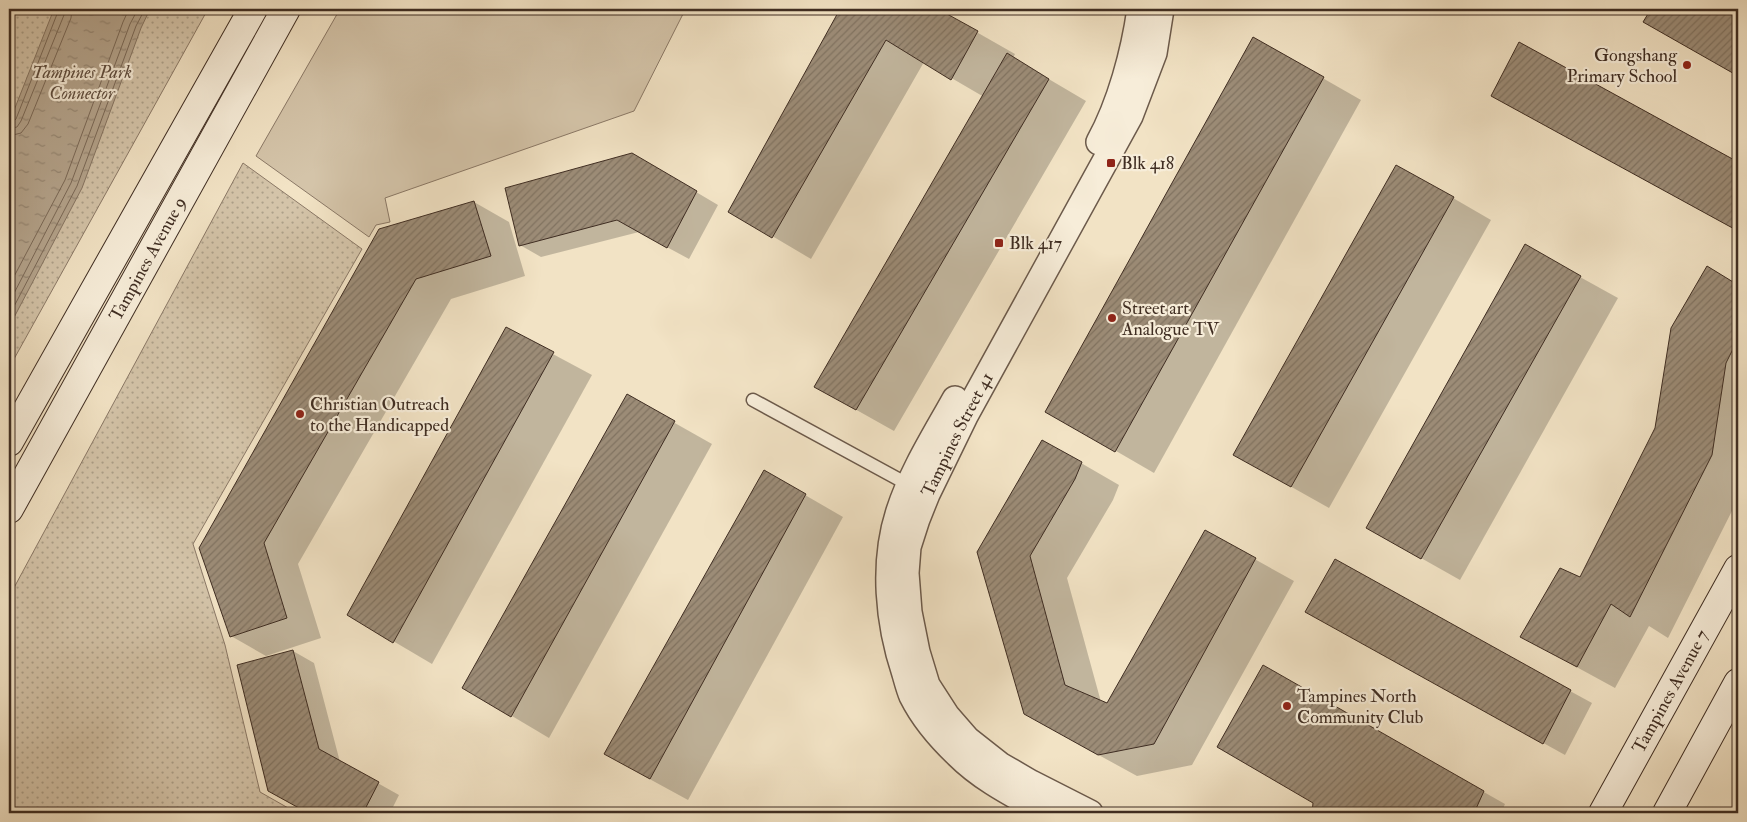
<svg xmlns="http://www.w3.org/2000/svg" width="1747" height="822" font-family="'IM FELL Double Pica',serif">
	<defs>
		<pattern id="park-dots" width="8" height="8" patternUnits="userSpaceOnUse" patternTransform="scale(1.25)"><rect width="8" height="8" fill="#d4c4a9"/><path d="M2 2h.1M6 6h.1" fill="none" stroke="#ada089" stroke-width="1.8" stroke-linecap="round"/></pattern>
		<pattern id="water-ripples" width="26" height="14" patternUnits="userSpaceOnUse" patternTransform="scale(1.25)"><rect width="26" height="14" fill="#b5a58e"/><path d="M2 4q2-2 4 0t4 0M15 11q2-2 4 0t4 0" fill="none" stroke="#958774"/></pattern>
		<pattern id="building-hatch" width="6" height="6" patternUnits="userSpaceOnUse" patternTransform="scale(1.25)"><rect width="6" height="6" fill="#9c8c77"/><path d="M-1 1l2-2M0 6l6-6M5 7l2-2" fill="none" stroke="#817361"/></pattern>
	</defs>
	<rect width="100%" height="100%" fill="#f2e3c5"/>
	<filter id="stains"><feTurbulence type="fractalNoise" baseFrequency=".004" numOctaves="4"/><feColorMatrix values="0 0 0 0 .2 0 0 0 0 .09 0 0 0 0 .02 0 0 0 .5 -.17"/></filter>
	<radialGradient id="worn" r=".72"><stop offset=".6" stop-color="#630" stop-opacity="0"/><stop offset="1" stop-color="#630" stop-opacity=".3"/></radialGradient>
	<polygon fill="#d4c4a9" stroke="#8a7866" points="340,9 679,9 684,12 634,111 385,198 390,222 376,225 369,237 256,156"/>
	<g fill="url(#park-dots)" stroke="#8a7866">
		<polygon points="9,9 208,9 9,368"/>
		<polygon points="243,163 362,249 193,544 225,645 260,792 297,813 9,813 9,597"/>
	</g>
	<polygon fill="url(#water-ripples)" stroke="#867563" points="54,9 150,9 141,28 82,188 9,327 9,123"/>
	<g fill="#0003">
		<polygon points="842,9 936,9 1015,54 1013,58 1086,101 894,431 853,408 984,97 924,62 811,259 730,211"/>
		<polygon points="992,9 1008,9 1004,15"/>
		<polygon points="1652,9 1738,10 1738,75 1645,22"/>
		<polygon points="1254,39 1361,100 1154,473 1047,411"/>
		<polygon points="1519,44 1738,163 1738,231 1531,117"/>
		<polygon points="632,154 718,205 689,259 639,232 541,257 520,245"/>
		<polygon points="1453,198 1491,220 1329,508 1272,476"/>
		<polygon points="474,202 509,222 525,276 451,299 298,564 321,638 266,656 231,636 200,548"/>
		<polygon points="1708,268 1738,285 1738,499 1668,638 1649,626 1615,688 1560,658 1580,578 1656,428"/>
		<polygon points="1580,277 1618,298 1460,580 1405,549"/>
		<polygon points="506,329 592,375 432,664 349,615"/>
		<polygon points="627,396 712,444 549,738 512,716"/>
		<polygon points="1043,441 1119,485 1113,500 1067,578 1101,702 1107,705 1206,532 1294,581 1192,765 1137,776 1064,736 979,552"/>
		<polygon points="805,495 843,517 688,800 644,776"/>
		<polygon points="1328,624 1570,691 1592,703 1565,755"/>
		<polygon points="293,651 314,663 340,762 399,795 390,813 310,813 270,791"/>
		<polygon points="1263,667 1505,804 1501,813 1314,813 1315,802"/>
	</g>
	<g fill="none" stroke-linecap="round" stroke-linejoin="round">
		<g stroke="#7a6958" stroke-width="1">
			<polyline points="9,122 13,122 16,119 59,9"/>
			<polyline points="9,129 17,127 21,121 64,15 65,9"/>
			<polyline points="9,136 21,133 28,124 71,18 72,9"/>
			<polyline points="9,286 65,180 123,22 129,9"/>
			<polyline points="9,303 71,183 130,24 138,9"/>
			<polyline points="9,316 77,186 136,26 145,9"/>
		</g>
	</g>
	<g fill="url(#building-hatch)" stroke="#3f2d22">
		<polygon points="840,9 938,9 978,31 951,80 886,40 772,238 728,212"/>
		<polygon points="1651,9 1738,9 1738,76 1643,22"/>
		<polygon points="1253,37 1324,77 1115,452 1045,412"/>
		<polygon points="1519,42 1738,162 1738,231 1491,96"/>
		<polygon points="1007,53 1049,79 856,410 814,387"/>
		<polygon points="632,153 697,191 667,248 617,220 519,246 505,188"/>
		<polygon points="1396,165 1454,197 1291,487 1233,455"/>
		<polygon points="474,201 491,256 416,279 264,543 287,618 230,637 199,548 379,229"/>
		<polygon points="1525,244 1581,276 1421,559 1366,528"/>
		<polygon points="1707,266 1738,285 1738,339 1726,363 1712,455 1630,617 1611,604 1577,667 1520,637 1560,568 1580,577 1655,428 1671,328"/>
		<polygon points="506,327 554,352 393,643 347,615"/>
		<polygon points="627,394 675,421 511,717 462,688"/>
		<polygon points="1042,440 1082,462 1075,479 1030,556 1065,685 1107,703 1205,530 1256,558 1154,744 1098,755 1024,714 977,552"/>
		<polygon points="764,470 806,494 650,779 604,754"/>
		<polygon points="1335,559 1571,690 1543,744 1305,612"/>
		<polygon points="293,650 319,749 379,782 363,813 308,813 268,791 237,665"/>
		<polygon points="1263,665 1484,791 1474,813 1312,813 1313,803 1217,747"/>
	</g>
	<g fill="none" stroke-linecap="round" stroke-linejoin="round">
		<g stroke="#6c5a4b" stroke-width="15">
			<polyline id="lane" points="753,400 911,486"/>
		</g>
		<g stroke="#6c5a4b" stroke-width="28">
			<g id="street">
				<path d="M 1099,142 C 1120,104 1134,52 1140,9"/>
				<path d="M 955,399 C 935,435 912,471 899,511 C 882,563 888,623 905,674 C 907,681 909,689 912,696 C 923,718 940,738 958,755 C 983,780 1016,796 1046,813"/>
				<path id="s1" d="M 1090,813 L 1031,783 L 1000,765 L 967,739 L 947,716 L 927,685 L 917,652 L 909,612 L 906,573 L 908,547 L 917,519 L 927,494 L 965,416 L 1130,116 L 1154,53 L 1161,9"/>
			</g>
		</g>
		<g stroke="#3f2d22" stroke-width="30">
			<g id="secondary">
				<polyline points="9,442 253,9"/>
				<path id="s2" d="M 9,509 L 286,9"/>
				<path id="s3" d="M 1603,813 L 1738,569"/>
				<polyline points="1667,813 1738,683"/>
			</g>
		</g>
		<use href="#lane" stroke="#f7edd9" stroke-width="12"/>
		<use href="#street" stroke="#f7edd9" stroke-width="25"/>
		<use href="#secondary" stroke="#f7edd9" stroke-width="28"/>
	</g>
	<g fill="#8f2418" stroke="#f7edd9" stroke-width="2">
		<circle cx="1687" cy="65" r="5"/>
		<rect x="1106" y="158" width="10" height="10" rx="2.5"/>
		<rect x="994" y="238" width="10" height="10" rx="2.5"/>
		<circle cx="1112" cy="318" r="5"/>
		<circle cx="300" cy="414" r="5"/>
		<circle cx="1287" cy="706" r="5"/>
	</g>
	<g text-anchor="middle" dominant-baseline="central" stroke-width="4.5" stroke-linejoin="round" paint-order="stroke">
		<g font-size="18" fill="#3f2d22" stroke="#f7edd9" text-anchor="start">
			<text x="1677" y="55" text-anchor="end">Gongshang<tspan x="1677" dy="21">Primary School</tspan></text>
			<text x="1121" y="163">Blk 418</text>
			<text x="1009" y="243">Blk 417</text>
			<text x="1122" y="308">Street art<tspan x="1122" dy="21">Analogue TV</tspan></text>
			<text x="310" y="404">Christian Outreach<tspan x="310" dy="21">to the Handicapped</tspan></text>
			<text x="1297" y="696">Tampines North<tspan x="1297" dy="21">Community Club</tspan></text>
		</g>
		<g font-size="18" font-style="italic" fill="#5d4b3d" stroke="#f7edd9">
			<text x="82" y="72">Tampines Park<tspan x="82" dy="21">Connector</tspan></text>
		</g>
		<g font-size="18" fill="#3f2d22" stroke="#f7edd9">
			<text stroke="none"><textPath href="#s2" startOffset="286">Tampines Avenue 9</textPath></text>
			<text stroke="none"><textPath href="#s1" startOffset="475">Tampines Street 41</textPath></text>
			<text stroke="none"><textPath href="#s3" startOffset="139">Tampines Avenue 7</textPath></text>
		</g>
	</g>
	<rect width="1747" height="822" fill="none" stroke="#f2e3c5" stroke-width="30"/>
	<rect x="10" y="10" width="1727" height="802" fill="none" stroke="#3f2d22" stroke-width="2.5"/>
	<rect x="15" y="15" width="1717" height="792" fill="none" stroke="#3f2d22"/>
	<rect width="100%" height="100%" filter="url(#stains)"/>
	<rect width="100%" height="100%" fill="url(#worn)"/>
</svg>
